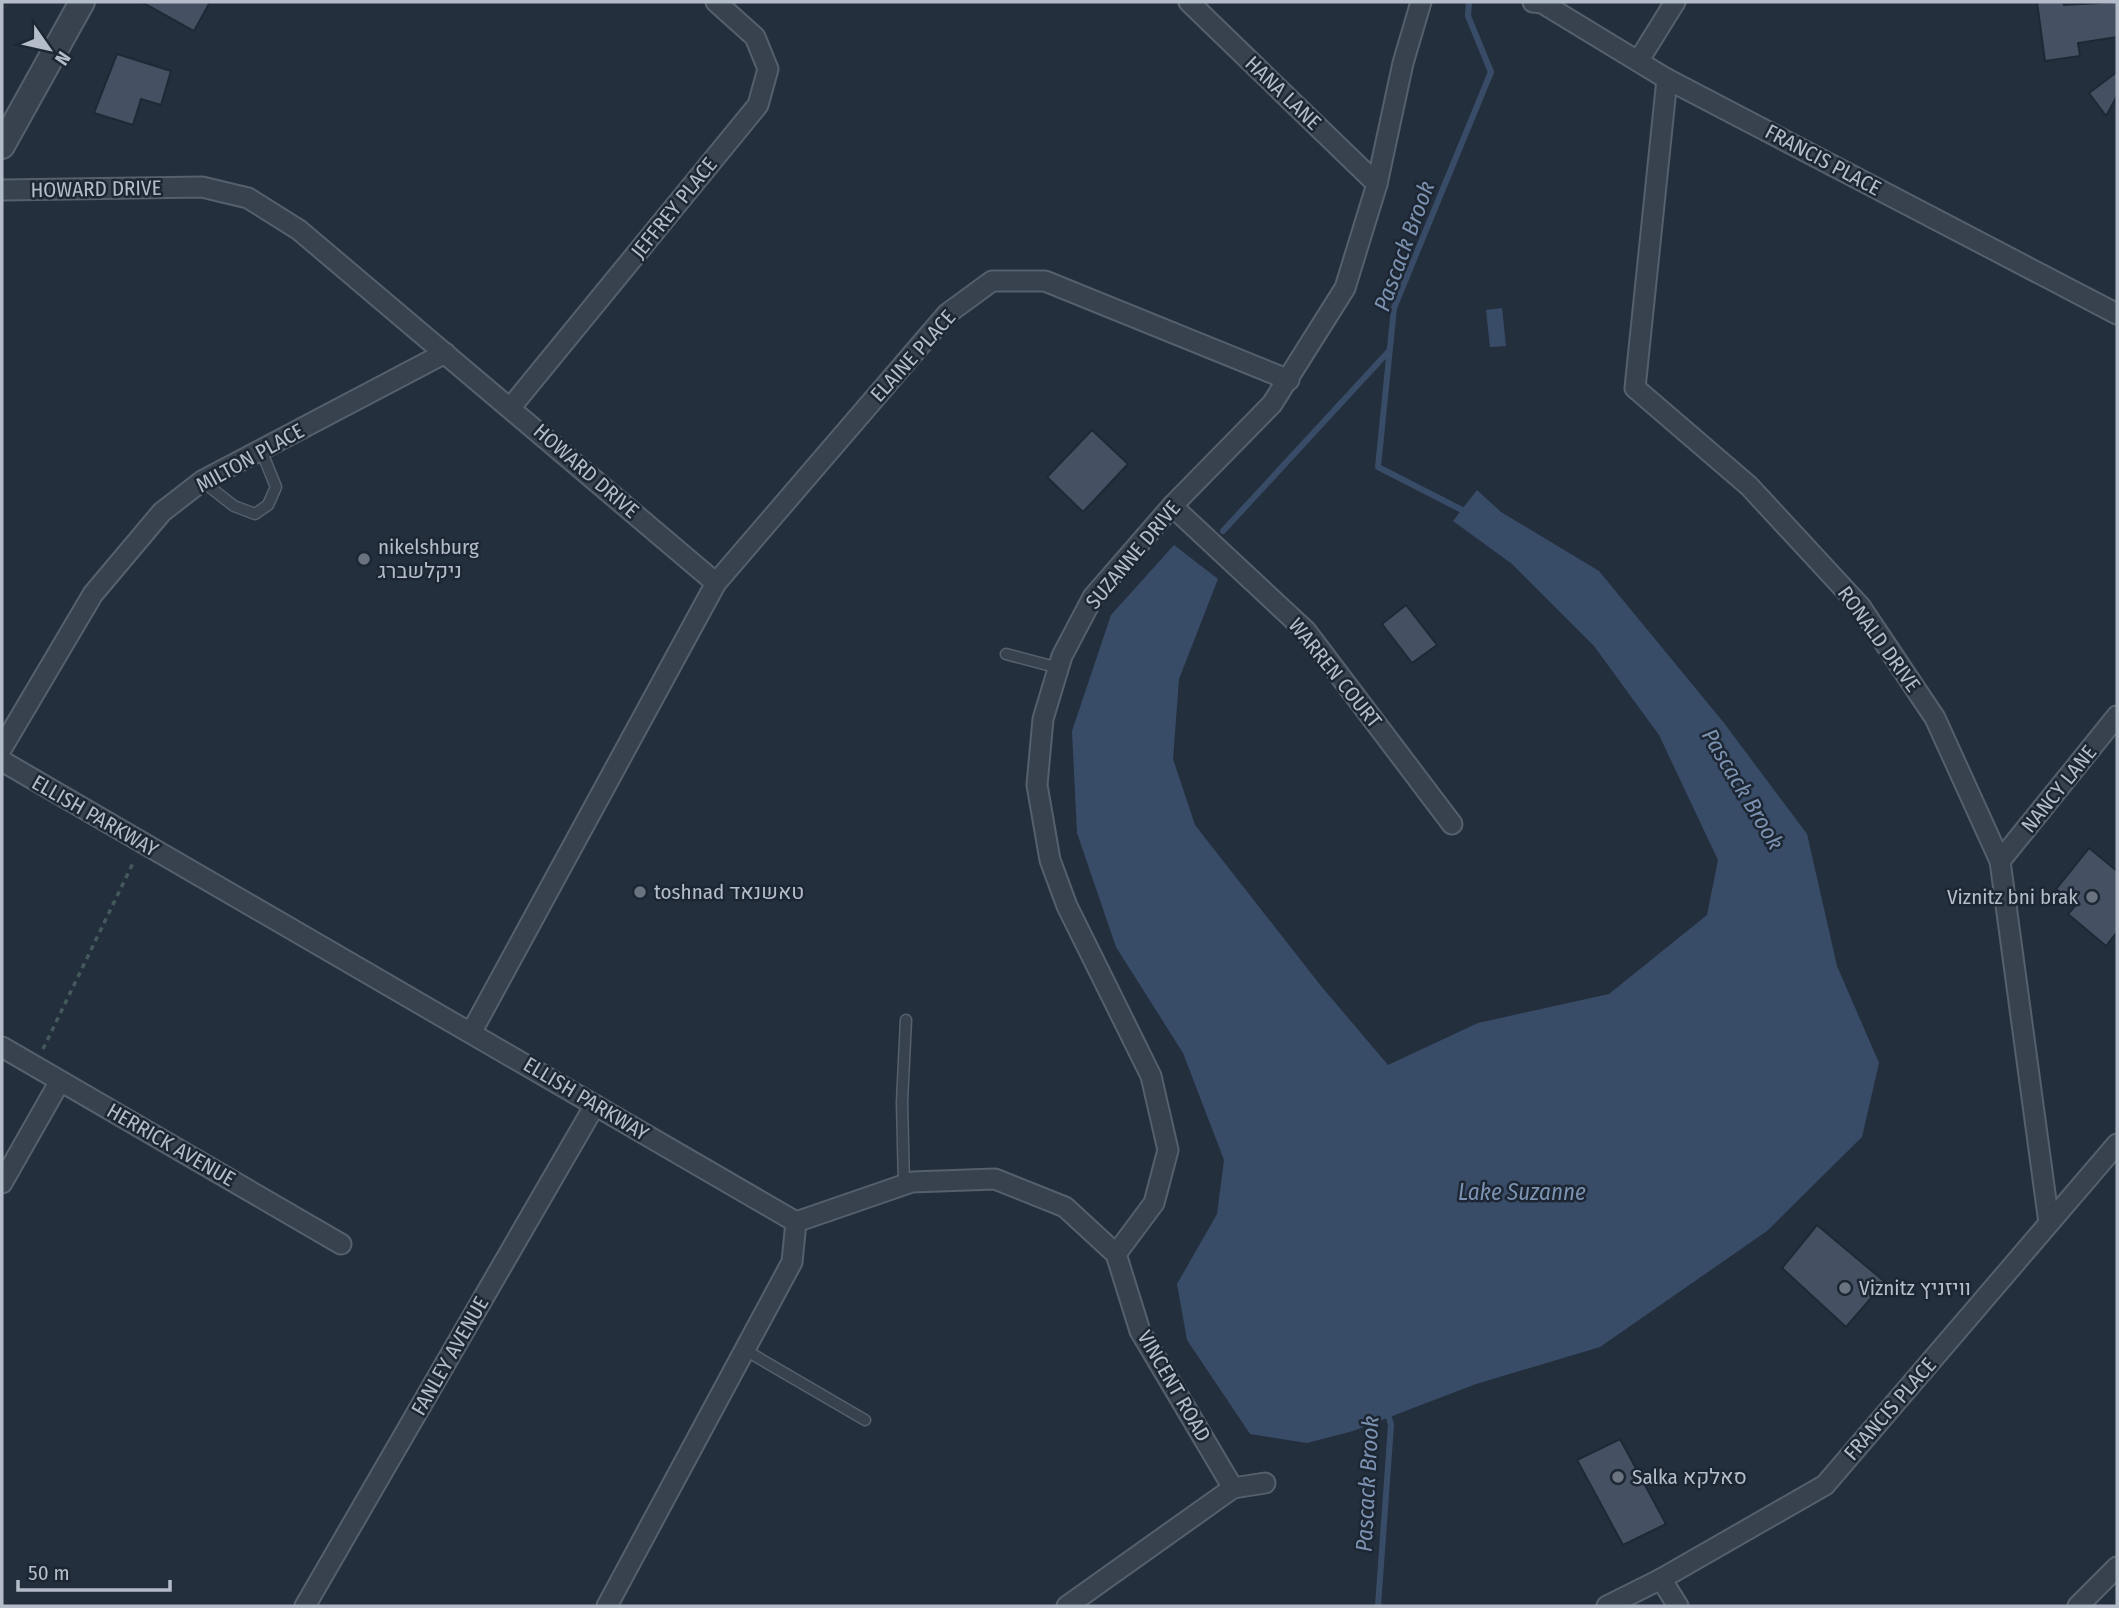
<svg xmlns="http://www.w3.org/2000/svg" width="2119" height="1608" font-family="'Fira Sans Condensed',Heebo,sans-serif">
	<rect width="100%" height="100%" fill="#242f3e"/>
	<g fill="#394c67">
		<polygon points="1502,308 1506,346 1490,347 1486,310"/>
		<polygon points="1477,490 1501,512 1599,571 1724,723 1807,834 1837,966 1879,1063 1862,1137 1767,1231 1600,1347 1476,1384 1353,1431 1307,1443 1250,1434 1187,1340 1177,1284 1217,1214 1224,1160 1183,1053 1116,947 1077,833 1072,731 1111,615 1174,545 1218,579 1179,679 1173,759 1195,825 1321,986 1388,1065 1478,1023 1609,994 1707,915 1718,860 1659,735 1594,646 1512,564 1453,521"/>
	</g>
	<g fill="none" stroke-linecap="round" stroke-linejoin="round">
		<g stroke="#394c67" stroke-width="6">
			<polyline points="1466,512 1378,467 1394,308 1491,72 1468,16 1469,2"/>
			<polyline points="1223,531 1389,351"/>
			<polyline points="1378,1606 1391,1425 1387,1410"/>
		</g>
	</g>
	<g fill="#455162" stroke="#1f2835" stroke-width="2">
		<polygon points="142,2 210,2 194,31"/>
		<polygon points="2037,2 2063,2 2064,5 2117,2 2117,37 2078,43 2080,56 2045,61"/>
		<polygon points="117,54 171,71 161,105 141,99 133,125 94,113"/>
		<polygon points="2117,72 2117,96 2106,116 2089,93"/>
		<polygon points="1092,430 1128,464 1083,512 1047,477"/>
		<polygon points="1406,605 1437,645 1412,663 1382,624"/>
		<polygon points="2089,848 2117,871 2117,932 2106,946 2068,914 2076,905 2056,889"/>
		<polygon points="1817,1225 1885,1282 1846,1327 1782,1268"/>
		<polygon points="1620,1439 1666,1524 1623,1545 1577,1460"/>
	</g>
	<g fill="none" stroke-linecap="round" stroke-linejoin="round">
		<g stroke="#565f6c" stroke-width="13">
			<g id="service">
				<polyline points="202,481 234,506 255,514 268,505 276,487 261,450"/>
				<polyline points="1006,654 1059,668"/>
				<polyline points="904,1185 902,1102 906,1020"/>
				<polyline points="745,1350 865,1420"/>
			</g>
		</g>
		<g stroke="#565f6c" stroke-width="23">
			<g id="minor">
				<polyline points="1189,2 1377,184"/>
				<polyline points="1533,2 1542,3 1667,79 2117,314"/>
				<polyline points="1639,60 1675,2"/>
				<polyline points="1667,79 1635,388 1749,486 1860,606 1935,718 2000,861 2049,1223"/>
				<polyline points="2,190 202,187 248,198 299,230 716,583 472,1031"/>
				<polyline points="511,407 758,105 768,69 755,37 716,2"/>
				<polyline points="1172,506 1306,631 1452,824"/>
				<polyline points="716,583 947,314 992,281 1045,281 1289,380"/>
				<polyline points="2,748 93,594 162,512 202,481 445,353"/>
				<polyline points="2,761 796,1222"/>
				<polyline points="2000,861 2117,716"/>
				<polyline points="2,1047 341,1244"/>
				<polyline points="2,1183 60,1081"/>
				<polyline points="796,1222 912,1182 995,1179 1065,1207 1116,1254 1140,1331 1233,1488 1067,1606"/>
				<polyline points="1116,1254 1154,1203 1168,1150 1151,1076 1067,906 1050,860 1037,785 1043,719 1062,656 1093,597 1172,506 1272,404 1345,288 1377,184 1403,63 1421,2"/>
				<polyline points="1233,1488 1265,1483"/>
				<polyline points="1661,1579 1678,1606"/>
				<polyline points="305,1606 595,1105"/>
				<polyline points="607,1606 792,1262 796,1222"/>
				<polyline points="1607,1606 1661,1579 1825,1485 2117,1144"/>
				<polyline points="2078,1606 2117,1567"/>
			</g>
		</g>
		<g stroke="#565f6c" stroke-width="28">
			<polyline id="tertiary" points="2,146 82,2"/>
		</g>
		<polyline stroke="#44595c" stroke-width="3.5" stroke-dasharray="5 5" stroke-linecap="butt" points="43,1049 134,861"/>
		<use href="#service" stroke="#38414e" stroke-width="10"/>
		<use href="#minor" stroke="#38414e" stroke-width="19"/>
		<use href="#tertiary" stroke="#38414e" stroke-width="24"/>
	</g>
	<g fill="#6b7280" stroke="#1d2633" stroke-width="2.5">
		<circle cx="364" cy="559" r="7"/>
		<circle cx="640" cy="892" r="7"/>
		<circle cx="2092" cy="897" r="7"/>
		<circle cx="1845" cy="1288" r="7"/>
		<circle cx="1618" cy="1477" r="7"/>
	</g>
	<g text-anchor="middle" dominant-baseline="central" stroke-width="5" stroke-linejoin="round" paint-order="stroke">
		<g font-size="21" fill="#b4bcc9" stroke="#1d2633">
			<text transform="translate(1283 93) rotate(44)">HANA LANE</text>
			<text transform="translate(1823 160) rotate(28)">FRANCIS PLACE</text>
			<text transform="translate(96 189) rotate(-1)">HOWARD DRIVE</text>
			<text transform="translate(674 208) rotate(-51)">JEFFREY PLACE</text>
			<text transform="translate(913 356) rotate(-48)">ELAINE PLACE</text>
			<text transform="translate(250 458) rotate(-29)">MILTON PLACE</text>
			<text transform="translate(586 471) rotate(41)">HOWARD DRIVE</text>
			<text transform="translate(1133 555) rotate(-50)">SUZANNE DRIVE</text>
			<text transform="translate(1879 639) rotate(54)">RONALD DRIVE</text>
			<text transform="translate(1335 673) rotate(51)">WARREN COURT</text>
			<text transform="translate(2059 789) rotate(-51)">NANCY LANE</text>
			<text transform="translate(95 816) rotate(30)">ELLISH PARKWAY</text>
			<text transform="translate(586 1099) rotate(31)">ELLISH PARKWAY</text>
			<text transform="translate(171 1145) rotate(30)">HERRICK AVENUE</text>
			<text transform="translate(450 1356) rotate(-60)">FANLEY AVENUE</text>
			<text transform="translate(1174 1386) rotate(60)">VINCENT ROAD</text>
			<text transform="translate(1890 1409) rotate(-49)">FRANCIS PLACE</text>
		</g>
		<g font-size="21" fill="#b4bcc9" stroke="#1d2633" text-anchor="start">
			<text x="378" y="547">nikelshburg<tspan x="378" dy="24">ניקלשברג</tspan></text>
			<text x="654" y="892">toshnad טאשנאד</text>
			<text x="2078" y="897" text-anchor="end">Viznitz bni brak</text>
			<text x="1859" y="1288">Viznitz וויזניץ</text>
			<text x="1632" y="1477">Salka סאלקא</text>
		</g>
		<g font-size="23" font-style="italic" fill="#7c92b1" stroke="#1d2633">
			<text transform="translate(1404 246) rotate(-70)">Pascack Brook</text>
			<text transform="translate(1743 789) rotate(59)">Pascack Brook</text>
			<text x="1522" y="1192">Lake Suzanne</text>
			<text transform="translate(1367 1484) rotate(-87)">Pascack Brook</text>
		</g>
	</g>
	<rect width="2119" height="1608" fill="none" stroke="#b4bcc9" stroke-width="7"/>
	<g transform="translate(49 49) rotate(124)" stroke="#1d2633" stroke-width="5" paint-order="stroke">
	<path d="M0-5L12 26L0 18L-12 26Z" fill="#b4bcc9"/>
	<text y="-10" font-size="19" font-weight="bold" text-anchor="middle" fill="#b4bcc9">N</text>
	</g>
	<path d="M18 1580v10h152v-10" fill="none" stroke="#b4bcc9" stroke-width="3.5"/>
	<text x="28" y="1580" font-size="21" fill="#b4bcc9" stroke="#1d2633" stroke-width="5" paint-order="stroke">50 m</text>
</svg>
